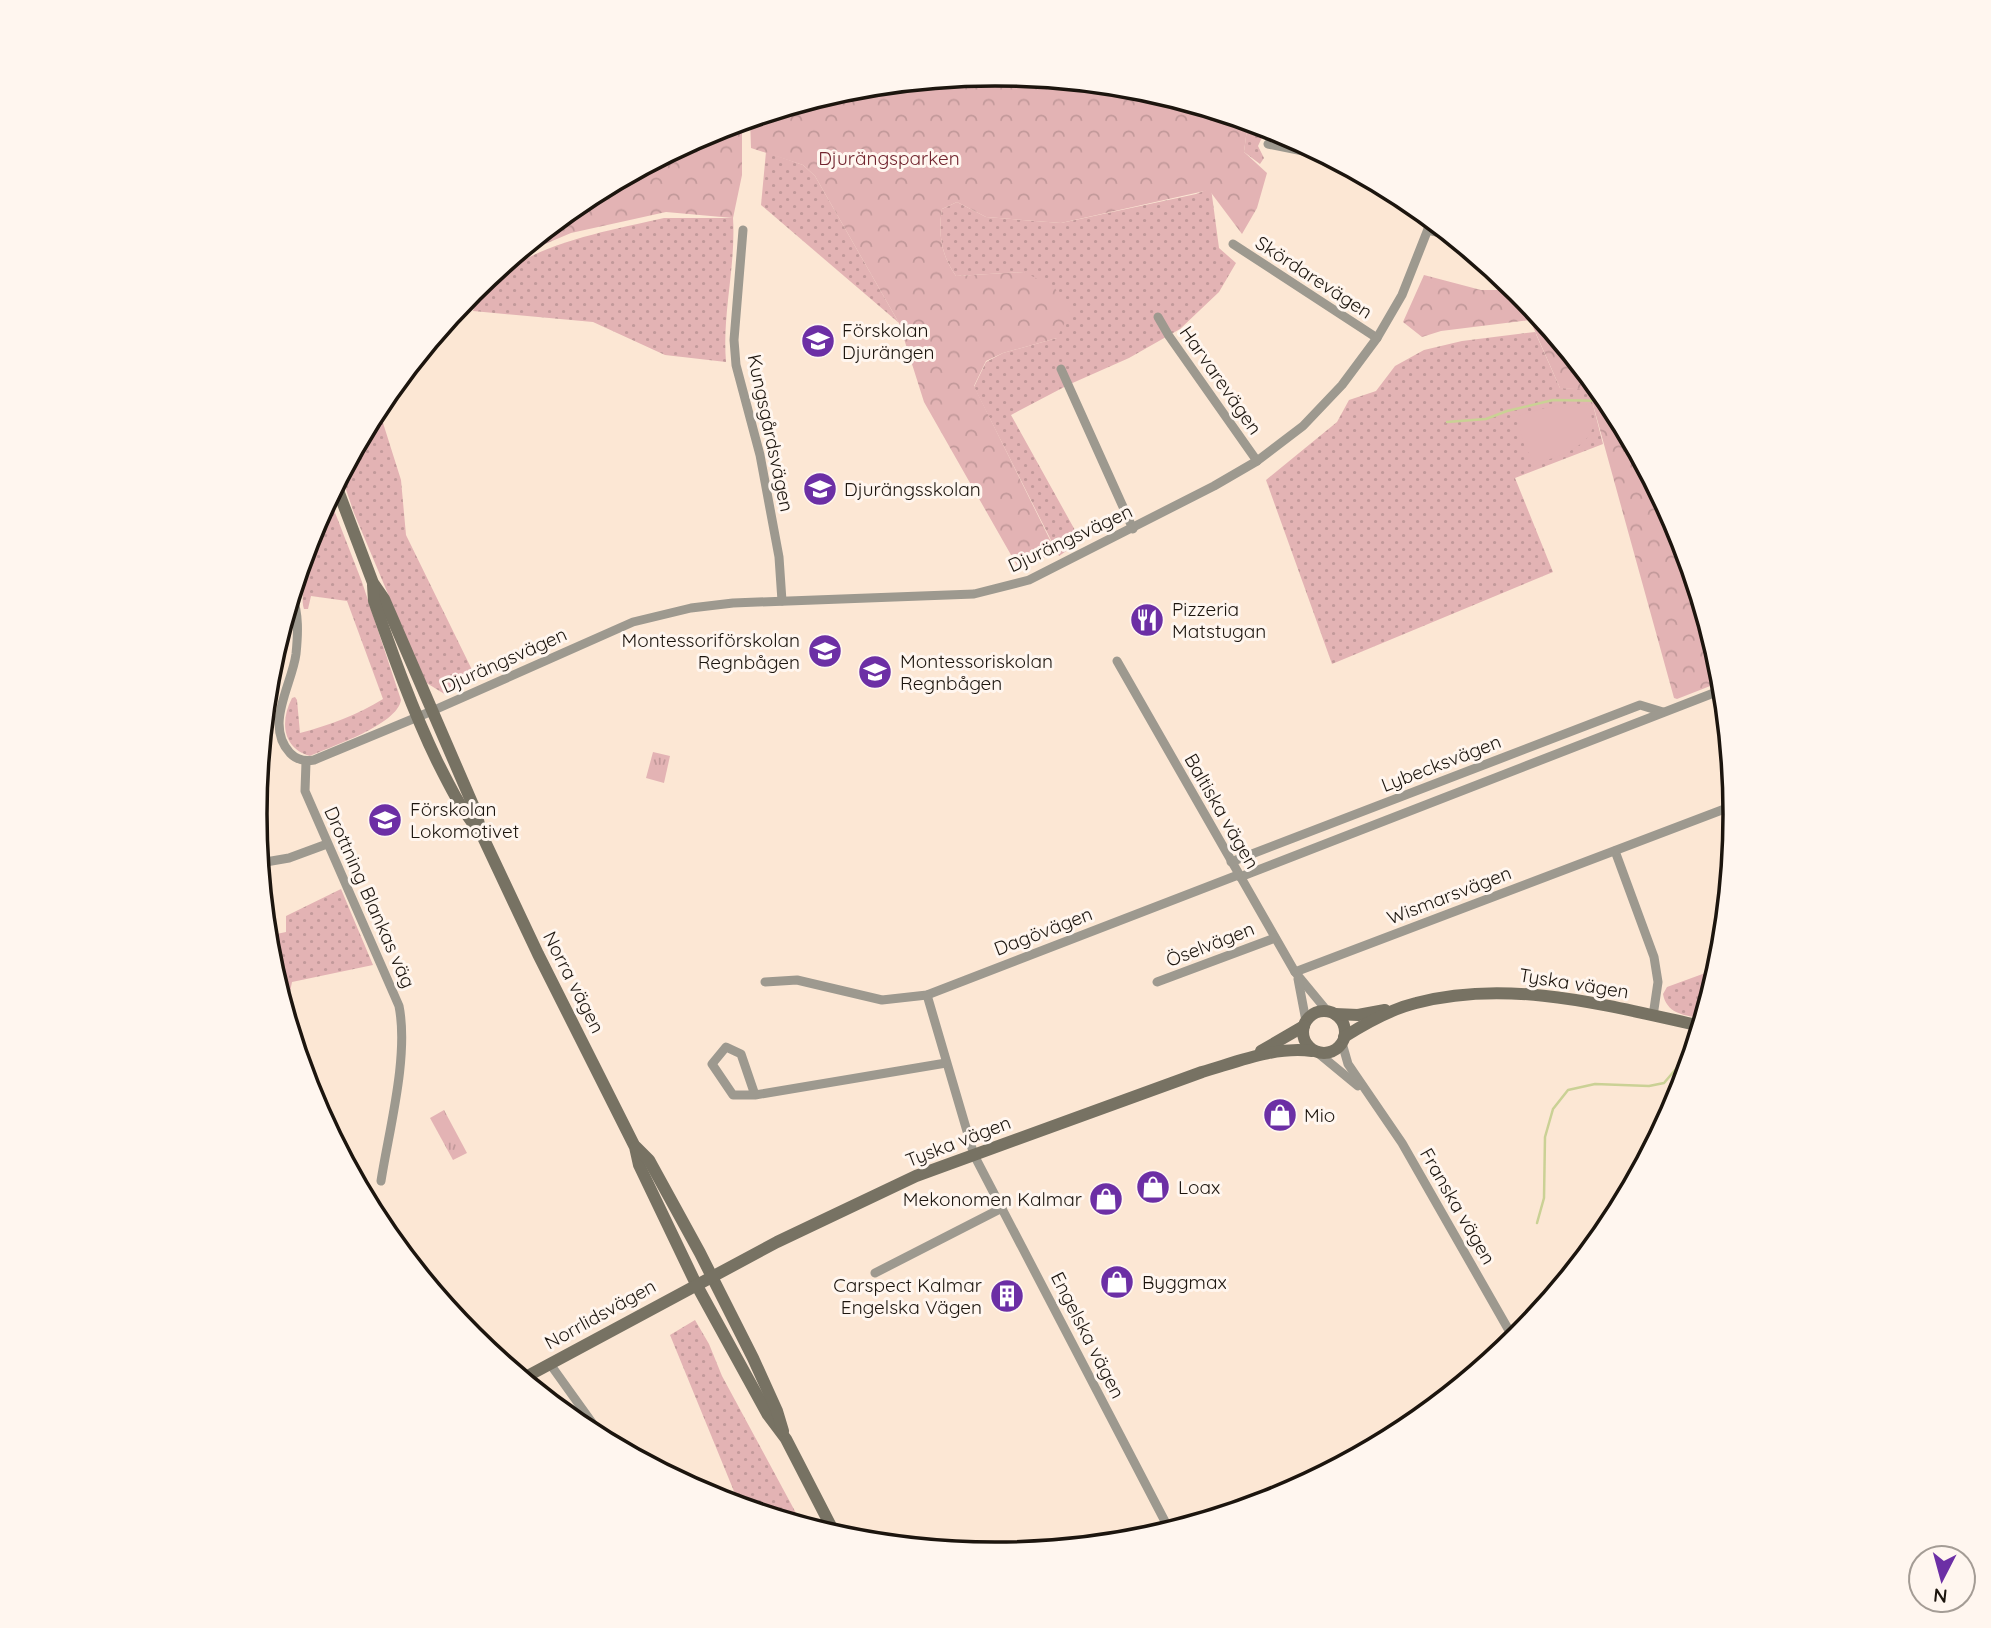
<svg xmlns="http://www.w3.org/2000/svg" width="1991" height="1628" font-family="Quicksand,sans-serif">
	<defs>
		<pattern id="grass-dots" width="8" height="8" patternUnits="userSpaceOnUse" patternTransform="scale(1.75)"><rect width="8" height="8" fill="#e3b3b4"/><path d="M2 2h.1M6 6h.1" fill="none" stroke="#c2999a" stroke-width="1.8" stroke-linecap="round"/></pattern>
		<pattern id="forest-crowns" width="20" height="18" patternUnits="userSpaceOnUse" patternTransform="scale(1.75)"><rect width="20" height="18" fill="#e3b3b4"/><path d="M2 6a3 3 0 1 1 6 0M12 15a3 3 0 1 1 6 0" fill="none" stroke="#c2999a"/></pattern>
		<pattern id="park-tufts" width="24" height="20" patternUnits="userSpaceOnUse" patternTransform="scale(1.75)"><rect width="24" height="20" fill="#e3b3b4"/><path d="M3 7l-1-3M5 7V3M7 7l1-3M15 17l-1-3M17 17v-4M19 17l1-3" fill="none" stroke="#c2999a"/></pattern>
	</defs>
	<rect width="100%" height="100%" fill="#fce7d4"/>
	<g fill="url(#grass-dots)">
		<polygon points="1248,121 1275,129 1265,131 1258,146 1264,158 1260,164 1244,152"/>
		<polygon points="766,152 803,165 815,176 899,323 761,205"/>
		<path d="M 1211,188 L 1219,248 L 1236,263 L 1219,292 L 1180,329 L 1129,358 L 1068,385 L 1011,415 L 1081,541 L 1059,556 L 974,387 L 986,362 L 1003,353 L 1057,338 L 1024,272 L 956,276 C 941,255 938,234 942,209 L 957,202 L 986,217 L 1061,223 L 1196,194 Z"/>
		<path d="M 664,218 L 733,218 C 736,266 722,314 726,362 L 665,355 L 593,322 L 473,311 C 494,249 608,231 664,218 Z"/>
		<polygon points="1535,332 1560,388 1589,389 1603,444 1515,478 1553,572 1332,664 1266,480 1337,422 1349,400 1376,391 1395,366 1424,350 1462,341"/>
		<polygon points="378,407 401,480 406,535 476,678 446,695 425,682 354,513 341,475"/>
		<path d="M 329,497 L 362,582 L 401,700 C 397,725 332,746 310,756 C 282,748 280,721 292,698 L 295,697 L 297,700 L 300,733 C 330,725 357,715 383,699 L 347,601 L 311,596 L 308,609 L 304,609 C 299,594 310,581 300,568 L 312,530 Z"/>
		<polygon points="341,889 373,965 292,982 290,992 279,992 269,958 267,936 286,932 286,916"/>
		<path d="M 1719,968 L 1703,1019 C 1686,1015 1667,1015 1663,994 L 1667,987 Z"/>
		<polygon points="695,1320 709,1344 722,1376 803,1526 740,1506 670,1335"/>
	</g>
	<g fill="url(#forest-crowns)">
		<path d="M 996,74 L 1140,88 L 1248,121 L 1244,152 L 1267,173 L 1257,208 L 1242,234 L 1209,190 L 1061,223 L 986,217 L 957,202 L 942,209 C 938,234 941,255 956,276 L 1024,272 L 1055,288 L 1070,312 L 1057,338 L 1003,353 L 986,361 L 974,386 L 1056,552 L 1019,569 L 924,402 L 899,323 L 815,176 L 803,165 L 751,148 L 750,118 L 851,88 Z"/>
		<polygon points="742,121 742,175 733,218 666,212 571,233 512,258 482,286 464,311 451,316 472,290 584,198 712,130"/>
		<polygon points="1424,275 1481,290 1518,290 1611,403 1680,531 1722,670 1723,681 1677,699 1674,698 1589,390 1560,388 1530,320 1441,331 1422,337 1403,322"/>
	</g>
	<g fill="url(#park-tufts)">
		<polygon points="653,752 670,756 664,783 646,778"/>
		<polygon points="444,1110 467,1153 453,1160 430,1118"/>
	</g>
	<path fill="#e3b3b4" d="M 1559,404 L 1588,405 C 1590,411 1593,420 1593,426 C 1591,445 1550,464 1534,460 L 1525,448 L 1517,416 Z"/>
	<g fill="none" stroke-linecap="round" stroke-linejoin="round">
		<g stroke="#cad195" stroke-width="2.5">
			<polyline points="1447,422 1486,419 1507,411 1553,400 1610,401"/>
			<polyline points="1701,1008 1710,999"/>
			<polyline points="1537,1223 1544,1198 1545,1137 1553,1109 1568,1090 1595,1084 1649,1086 1664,1083 1681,1063"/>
		</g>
		<g stroke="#9d998f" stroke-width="9">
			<polyline points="1268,144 1328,156"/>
			<polyline points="743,230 734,340 736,365 760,455 779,557 782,601"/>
			<polyline points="1428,230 1453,236"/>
			<polyline points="1233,244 1377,338"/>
			<polyline points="1158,317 1169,336 1257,461"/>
			<polyline points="1061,369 1133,529"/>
			<path d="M 292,595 C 299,614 298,634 296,654 C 292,685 264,725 290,753 C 297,760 304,762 314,760 L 432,711 L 633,622 L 691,608 L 733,603 L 974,594 L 1029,580 L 1214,486 L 1257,461 L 1303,426 L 1342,385 L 1377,338 L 1402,295 L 1432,219"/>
			<polyline points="1117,661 1295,972 1328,1012"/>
			<path d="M 306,762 L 305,791 L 399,1006 C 409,1056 389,1130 381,1181"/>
			<polyline points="1615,851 1654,957 1658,982 1653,1016"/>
			<polyline points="1231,862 1640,705 1663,712"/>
			<polyline points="260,863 289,858 327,844"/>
			<polyline points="1240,877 1724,689"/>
			<polyline points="1295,972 1735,805"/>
			<polyline points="1298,979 1306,1021"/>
			<polyline points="765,982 797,980 882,1000 927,995 1238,875"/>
			<polyline points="1157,982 1275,938"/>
			<polyline points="927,995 974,1155 1170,1531"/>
			<polyline points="1342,1043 1348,1064 1402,1143 1515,1341"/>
			<polyline points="1318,1053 1358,1086"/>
			<polyline points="755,1095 733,1095 712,1064 726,1047 741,1054 755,1095 946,1063"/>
			<polyline points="875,1273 1002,1208"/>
			<polyline points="550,1364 606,1442"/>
		</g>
		<g stroke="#777263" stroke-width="12">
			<polyline points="336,485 373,583 384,599 476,812 481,833 538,954 635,1147 639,1165 696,1284 768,1415 786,1439 836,1536"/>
			<path d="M 373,585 L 374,601 C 393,655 412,709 437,761 C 449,785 461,809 478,830"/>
			<circle cx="1324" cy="1032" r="21"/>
			<polyline points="1335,1014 1358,1015 1385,1010"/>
			<path d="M 1344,1037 C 1366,1023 1391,1009 1416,1003 C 1510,978 1609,1006 1701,1026"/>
			<polyline points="1261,1051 1304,1026"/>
			<polyline points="636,1147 649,1160 700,1253 753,1358 777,1411 783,1431"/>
			<path d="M 522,1379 L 777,1242 L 916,1176 L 1202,1072 C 1237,1062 1275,1046 1312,1051"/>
		</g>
	</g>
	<defs>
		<g id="school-disc" transform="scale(1.75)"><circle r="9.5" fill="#6c2fa5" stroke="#fff6ef"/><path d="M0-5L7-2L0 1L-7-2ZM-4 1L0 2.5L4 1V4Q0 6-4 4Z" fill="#fff"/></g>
		<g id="restaurant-disc" transform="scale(1.75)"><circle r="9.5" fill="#6c2fa5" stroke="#fff6ef"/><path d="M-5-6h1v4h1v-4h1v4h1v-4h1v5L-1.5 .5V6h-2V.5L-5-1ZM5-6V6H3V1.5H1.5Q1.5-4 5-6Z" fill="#fff"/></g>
		<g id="shop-disc" transform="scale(1.75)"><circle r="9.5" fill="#6c2fa5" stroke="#fff6ef"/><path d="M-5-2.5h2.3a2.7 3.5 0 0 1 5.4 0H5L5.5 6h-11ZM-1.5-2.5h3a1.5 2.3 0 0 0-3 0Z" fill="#fff"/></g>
		<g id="building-disc" transform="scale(1.75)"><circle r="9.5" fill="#6c2fa5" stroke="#fff6ef"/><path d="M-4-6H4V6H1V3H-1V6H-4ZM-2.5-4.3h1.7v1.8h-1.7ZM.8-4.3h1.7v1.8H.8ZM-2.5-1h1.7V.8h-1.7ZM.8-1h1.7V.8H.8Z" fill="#fff"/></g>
	</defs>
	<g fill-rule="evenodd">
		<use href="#school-disc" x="818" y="341"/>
		<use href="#school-disc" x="820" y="489"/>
		<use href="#restaurant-disc" x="1147" y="620"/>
		<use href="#school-disc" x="825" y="651"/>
		<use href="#school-disc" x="875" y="672"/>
		<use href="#school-disc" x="385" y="820"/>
		<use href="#shop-disc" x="1280" y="1115"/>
		<use href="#shop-disc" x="1153" y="1187"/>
		<use href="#shop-disc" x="1106" y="1199"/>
		<use href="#shop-disc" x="1117" y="1282"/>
		<use href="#building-disc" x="1007" y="1296"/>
	</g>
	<g text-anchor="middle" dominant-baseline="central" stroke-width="6" stroke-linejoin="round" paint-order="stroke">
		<g font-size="19" fill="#72252f" stroke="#fff6ef">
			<text x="889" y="158">Djurängsparken</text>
		</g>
		<g font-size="19" fill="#1c150e" stroke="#fff6ef">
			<text transform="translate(1314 277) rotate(33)">Skördarevägen</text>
			<text transform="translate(1221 380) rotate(55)">Harvarevägen</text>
			<text transform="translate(771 433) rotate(78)">Kungsgårdsvägen</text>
			<text transform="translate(1070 538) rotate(-25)">Djurängsvägen</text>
			<text transform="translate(504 660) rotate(-24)">Djurängsvägen</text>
			<text transform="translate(1441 763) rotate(-21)">Lybecksvägen</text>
			<text transform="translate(1222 811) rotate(60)">Baltiska vägen</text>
			<text transform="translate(1449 895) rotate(-21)">Wismarsvägen</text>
			<text transform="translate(370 897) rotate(66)">Drottning Blankas väg</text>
			<text transform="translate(1043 931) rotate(-21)">Dagövägen</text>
			<text transform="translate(1210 944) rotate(-21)">Öselvägen</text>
			<text transform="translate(574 982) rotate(63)">Norra vägen</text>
			<text transform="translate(1574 983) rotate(9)">Tyska vägen</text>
			<text transform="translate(958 1141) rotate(-21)">Tyska vägen</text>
			<text transform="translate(1458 1206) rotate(60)">Franska vägen</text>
			<text transform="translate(600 1314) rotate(-29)">Norrlidsvägen</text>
			<text transform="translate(1088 1335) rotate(63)">Engelska vägen</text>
		</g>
		<g font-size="19" fill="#1c150e" stroke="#fff6ef" text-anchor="start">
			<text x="842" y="330">Förskolan<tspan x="842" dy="22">Djurängen</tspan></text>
			<text x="844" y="489">Djurängsskolan</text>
			<text x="1172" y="609">Pizzeria<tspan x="1172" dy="22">Matstugan</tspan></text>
			<text x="800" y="640" text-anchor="end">Montessoriförskolan<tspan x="800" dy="22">Regnbågen</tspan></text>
			<text x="900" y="661">Montessoriskolan<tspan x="900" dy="22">Regnbågen</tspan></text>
			<text x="410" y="809">Förskolan<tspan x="410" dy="22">Lokomotivet</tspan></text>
			<text x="1304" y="1115">Mio</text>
			<text x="1178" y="1187">Loax</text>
			<text x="1082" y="1199" text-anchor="end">Mekonomen Kalmar</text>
			<text x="1142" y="1282">Byggmax</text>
			<text x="982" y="1285" text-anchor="end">Carspect Kalmar<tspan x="982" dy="22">Engelska Vägen</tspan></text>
		</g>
	</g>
	<path d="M0 0H1991V1628H0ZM267 814a728 728 0 1 1 1456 0a728 728 0 1 1-1456 0Z" fill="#fff6ef" fill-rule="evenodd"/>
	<path fill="none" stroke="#1c150e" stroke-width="3.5" d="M267 814a728 728 0 1 1 1456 0a728 728 0 1 1-1456 0Z"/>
	<g transform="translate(1942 1579) rotate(186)"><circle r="33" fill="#fff6ef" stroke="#a49c95" stroke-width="2"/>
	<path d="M0-5L12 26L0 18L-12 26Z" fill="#6c2fa5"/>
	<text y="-10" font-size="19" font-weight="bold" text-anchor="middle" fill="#1c150e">N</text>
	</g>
</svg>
